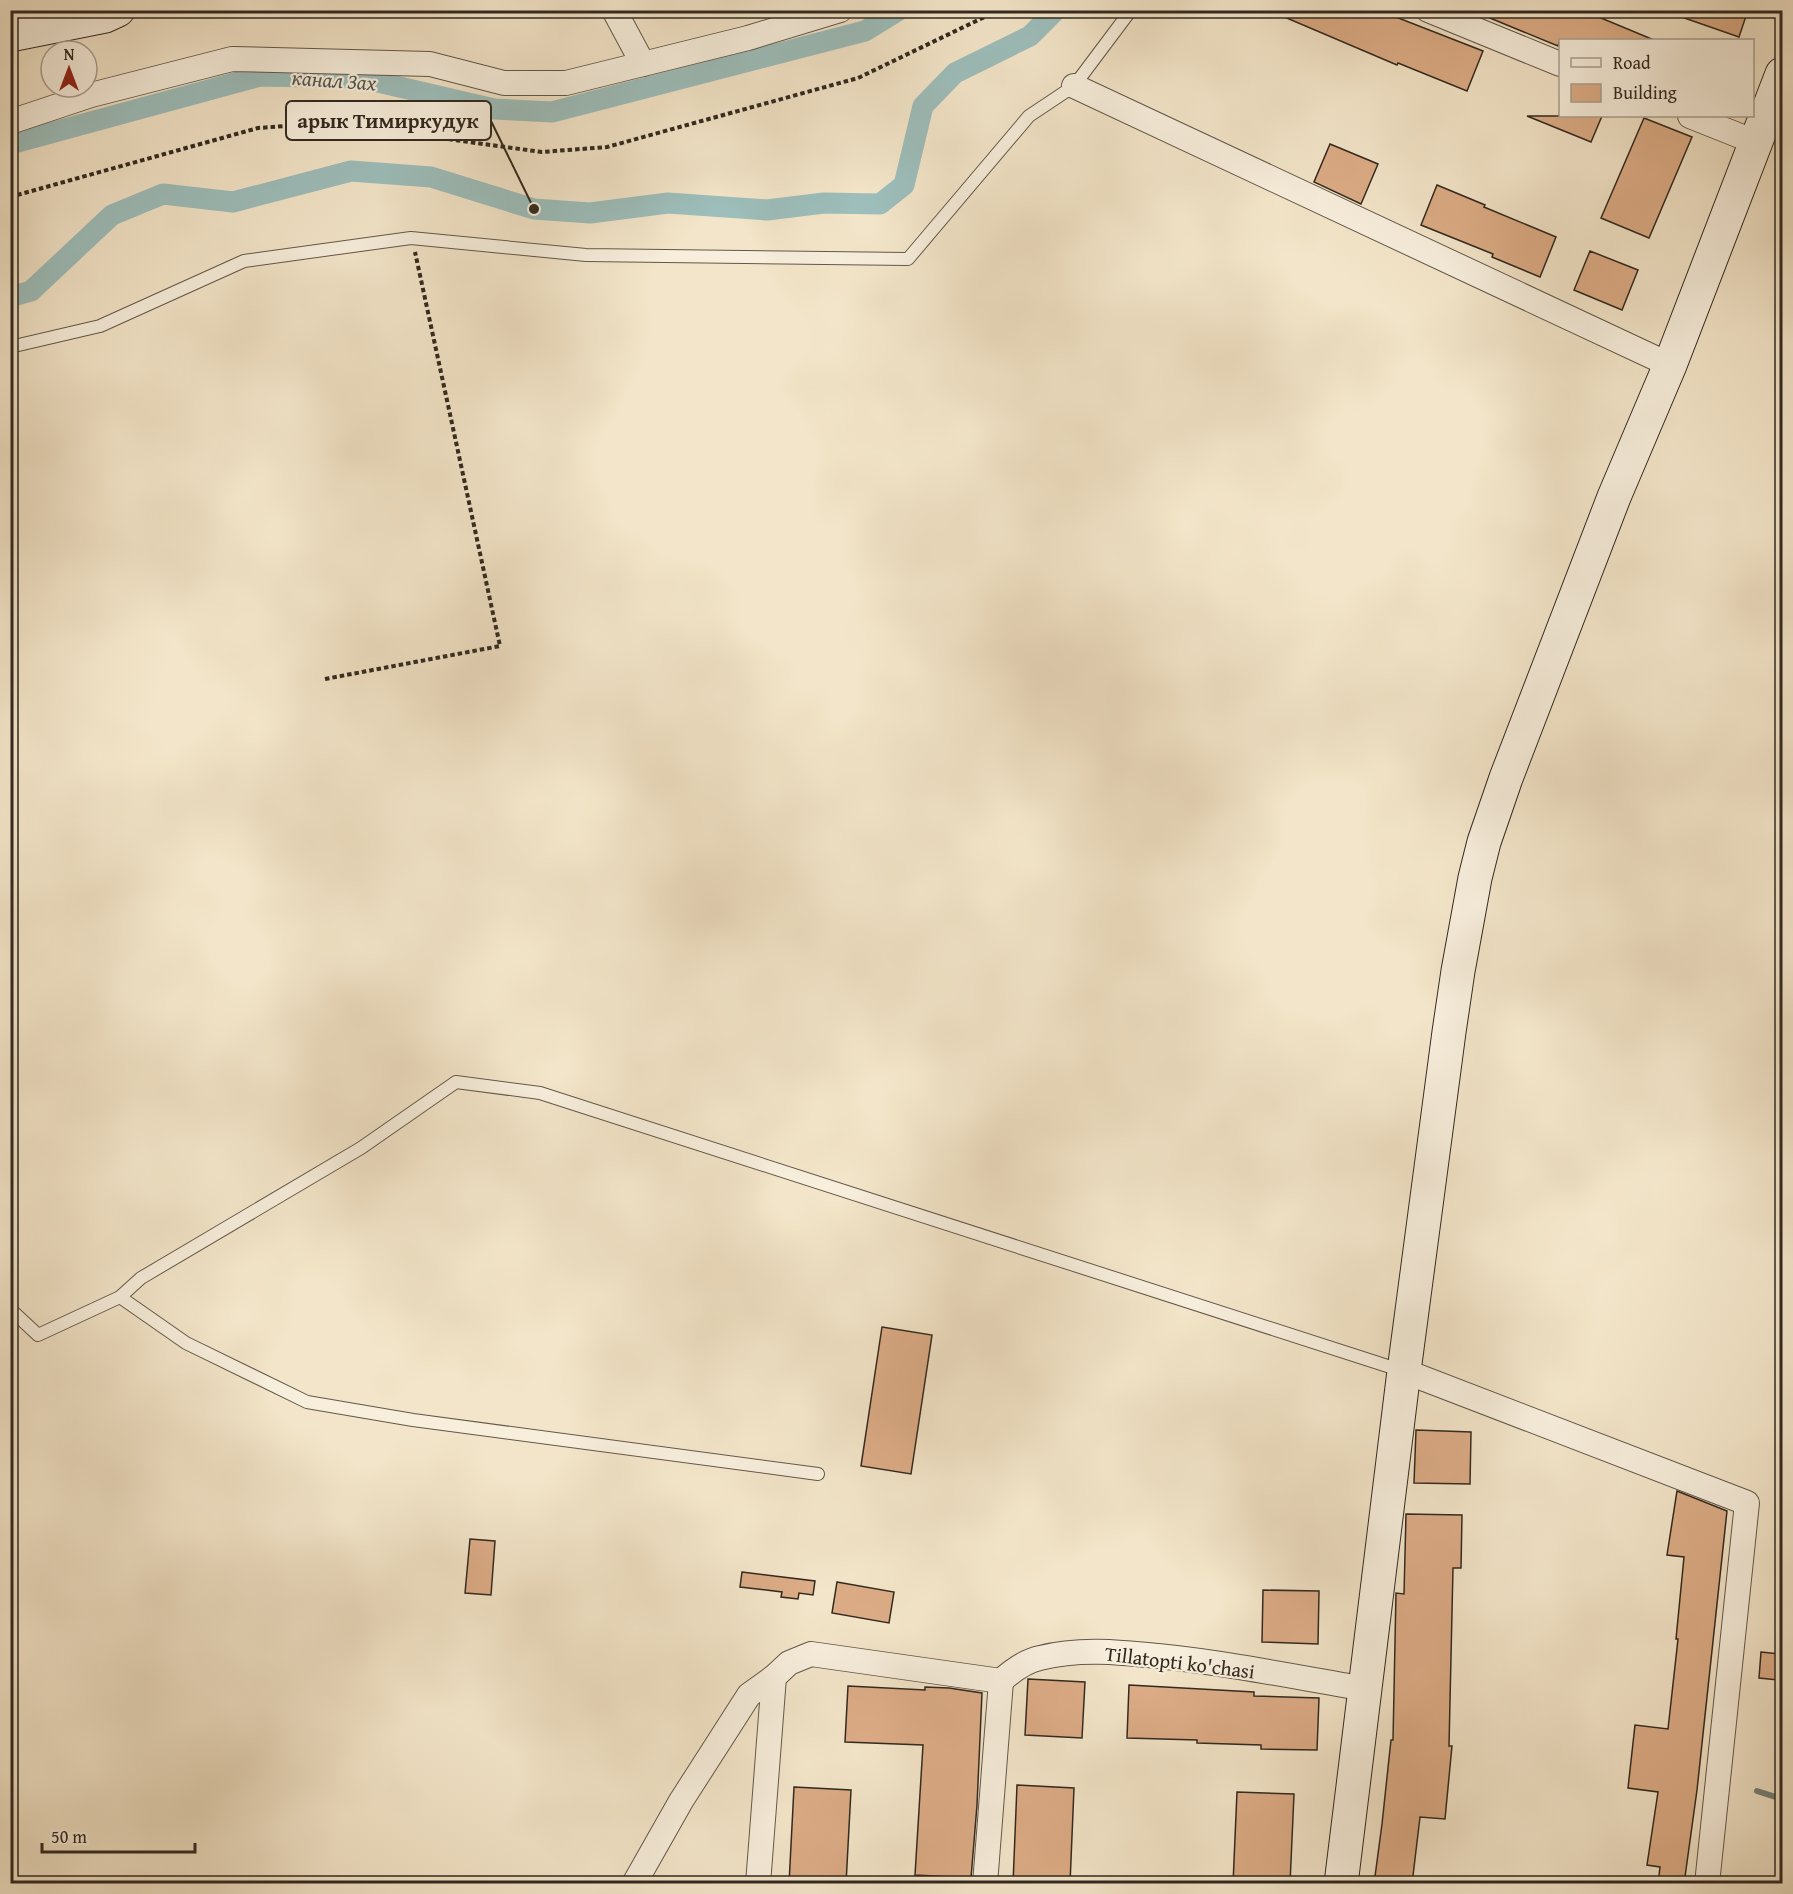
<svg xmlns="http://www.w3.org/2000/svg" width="1793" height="1894" font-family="'Gentium Book Plus',serif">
	<rect width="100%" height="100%" fill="#f3e5c9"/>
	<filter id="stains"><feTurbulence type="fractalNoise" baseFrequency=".00333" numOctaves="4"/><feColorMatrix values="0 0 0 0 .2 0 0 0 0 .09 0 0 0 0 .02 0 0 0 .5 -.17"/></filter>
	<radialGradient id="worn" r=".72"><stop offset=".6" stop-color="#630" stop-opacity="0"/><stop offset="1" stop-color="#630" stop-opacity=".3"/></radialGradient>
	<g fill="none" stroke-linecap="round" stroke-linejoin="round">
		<polyline stroke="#72827d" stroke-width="6" points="1757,1791 1782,1799"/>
		<g stroke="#9dbebb" stroke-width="21">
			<polyline points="10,144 260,76 361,78 494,109 552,112 865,31 899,10"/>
			<polyline points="10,297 31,291 112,215 163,194 233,202 351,171 431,177 534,209 590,213 668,203 767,210 824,203 880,204 904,185 923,106 955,73 1030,36 1056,10"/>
		</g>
	</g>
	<g fill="#dcac86" stroke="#312920" stroke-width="1.5">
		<polygon points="1268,10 1378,10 1483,51 1467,91 1398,63 1397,65"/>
		<polygon points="1589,10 1589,13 1654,40 1560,40 1558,46 1473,11"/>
		<polygon points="1671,10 1748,10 1739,37 1670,13"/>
		<polygon points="1527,116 1602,116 1591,142"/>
		<polygon points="1644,118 1692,137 1649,238 1601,218"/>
		<polygon points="1330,144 1378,164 1361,204 1314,182"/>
		<polygon points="1437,185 1485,205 1484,207 1556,237 1540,277 1492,257 1493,254 1421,225"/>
		<polygon points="1590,251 1638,270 1622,310 1574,290"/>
		<polygon points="882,1327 932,1335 911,1474 861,1466"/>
		<polygon points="1416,1430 1471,1432 1470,1484 1414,1483"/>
		<polygon points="1677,1491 1727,1511 1697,1790 1684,1884 1658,1884 1660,1867 1647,1865 1658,1792 1628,1788 1635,1725 1668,1729 1678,1639 1676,1639 1684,1557 1667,1555"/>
		<polygon points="1406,1514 1462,1515 1461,1568 1453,1568 1449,1746 1452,1746 1445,1819 1420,1817 1412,1884 1374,1884 1382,1824 1391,1740 1393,1740 1396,1593 1404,1594"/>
		<polygon points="470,1539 495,1541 491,1595 465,1593"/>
		<polygon points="742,1572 815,1581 813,1595 799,1593 798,1599 781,1597 782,1592 740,1587"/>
		<polygon points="837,1582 894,1592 889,1623 832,1613"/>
		<polygon points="1263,1590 1319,1591 1318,1644 1262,1642"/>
		<polygon points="1761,1652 1780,1654 1778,1680 1759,1678"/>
		<polygon points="1028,1679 1085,1682 1082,1738 1025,1735"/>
		<polygon points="1129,1685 1254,1692 1254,1696 1319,1698 1317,1750 1261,1749 1261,1745 1197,1743 1197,1740 1127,1738"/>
		<polygon points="848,1686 925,1690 925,1687 949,1688 982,1693 977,1805 971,1878 915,1875 923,1745 845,1742"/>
		<polygon points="1017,1785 1074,1788 1070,1884 1013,1884"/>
		<polygon points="794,1787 851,1790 846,1884 789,1884"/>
		<polygon points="1237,1792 1294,1794 1290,1884 1233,1884"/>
	</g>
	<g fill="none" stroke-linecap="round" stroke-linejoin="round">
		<g stroke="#62584a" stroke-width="14">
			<g id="service">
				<polyline points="10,347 100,326 244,261 411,238 586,255 908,259 1029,116 1074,86 1131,10"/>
				<polyline points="120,1297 186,1343 307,1402 413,1420 818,1474"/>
				<polyline points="10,1309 38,1335 120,1297 141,1278 361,1148 456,1082 540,1093 1403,1371"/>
			</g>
		</g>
		<g stroke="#62584a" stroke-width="26">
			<g id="minor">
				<polyline points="614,10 643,64"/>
				<polyline points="1428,10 1560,64"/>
				<polyline points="1074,86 1670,365"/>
				<polyline points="1690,116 1755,142"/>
				<polyline points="10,122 91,95 232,59 430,64 504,83 566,83 748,38 840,10"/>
				<polyline points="1404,1371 1747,1503 1707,1884"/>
				<path d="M 1001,1681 C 1012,1671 1025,1661 1040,1658 C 1079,1648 1118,1652 1158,1656 C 1227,1663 1296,1677 1365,1689"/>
				<polyline points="634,1884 681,1801 749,1695 774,1677"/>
				<polyline points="758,1884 774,1677 789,1663 811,1654 1001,1681"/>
				<polyline points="985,1884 1001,1681"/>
			</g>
		</g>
		<g stroke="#312920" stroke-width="35">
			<g id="secondary">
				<polyline points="10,35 105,16 118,10"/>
				<polyline points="1341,1884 1404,1371 1449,1032 1458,971 1475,878 1484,842 1506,778 1614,497 1670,365 1782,74"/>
			</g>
		</g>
		<g stroke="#312920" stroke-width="4" stroke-dasharray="4.5 3" stroke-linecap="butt">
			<polyline points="10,197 258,128 358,121 454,140 542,152 607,147 858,78 999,10"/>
			<polyline points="325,679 500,646 415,252"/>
		</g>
		<use href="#service" stroke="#f7eedc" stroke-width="12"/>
		<use href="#minor" stroke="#f7eedc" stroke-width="24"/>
		<use href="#secondary" stroke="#f7eedc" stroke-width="33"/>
	</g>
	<g text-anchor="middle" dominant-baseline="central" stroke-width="4.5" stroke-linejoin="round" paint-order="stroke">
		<g font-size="20" fill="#312920" stroke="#f7eedc">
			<text transform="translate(1180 1662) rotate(7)">Tillatopti ko'chasi</text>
		</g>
		<g font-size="21" font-style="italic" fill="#51564e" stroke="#f7eedc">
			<text transform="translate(334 80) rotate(4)">канал Зах</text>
		</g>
	</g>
	<path fill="none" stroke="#312920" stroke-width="2" d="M534 209L491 121"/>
	<circle fill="#312920" stroke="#f7eedc" stroke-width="2" cx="534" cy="209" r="6"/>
	<rect fill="#f7eedc" stroke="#312920" stroke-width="2" x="286" y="101" width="205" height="39" rx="6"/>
	<g font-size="21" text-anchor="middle" font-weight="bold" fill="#312920">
		<text x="388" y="128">арык Тимиркудук</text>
	</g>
	<rect width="1793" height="1894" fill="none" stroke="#f3e5c9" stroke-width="36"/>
	<rect x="12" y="12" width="1769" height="1870" fill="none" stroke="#312920" stroke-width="3"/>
	<rect x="18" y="18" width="1757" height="1858" fill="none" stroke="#312920" stroke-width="1.5"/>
	<rect x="1559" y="39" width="195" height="78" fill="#f7eedc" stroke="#a89f91" stroke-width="1.5"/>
	<rect x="1571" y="58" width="30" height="9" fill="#f7eedc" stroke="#a89f91" stroke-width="1.5"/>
	<text x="1613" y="69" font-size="18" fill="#312920">Road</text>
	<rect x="1571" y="84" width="30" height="18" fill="#dcac86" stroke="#a89f91" stroke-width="1.5"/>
	<text x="1613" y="99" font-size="18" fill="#312920">Building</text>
	<g transform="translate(69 69)"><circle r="28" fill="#f7eedc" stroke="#a89f91" stroke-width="1.5"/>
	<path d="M0-4.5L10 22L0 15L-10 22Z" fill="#8f2418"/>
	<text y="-9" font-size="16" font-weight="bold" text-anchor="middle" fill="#312920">N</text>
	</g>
	<path d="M42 1843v9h153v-9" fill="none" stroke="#312920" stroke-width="3"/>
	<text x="51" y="1843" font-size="18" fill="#312920" stroke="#f7eedc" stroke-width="4.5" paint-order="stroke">50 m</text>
	<rect width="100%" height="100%" filter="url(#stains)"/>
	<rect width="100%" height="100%" fill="url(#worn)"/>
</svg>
